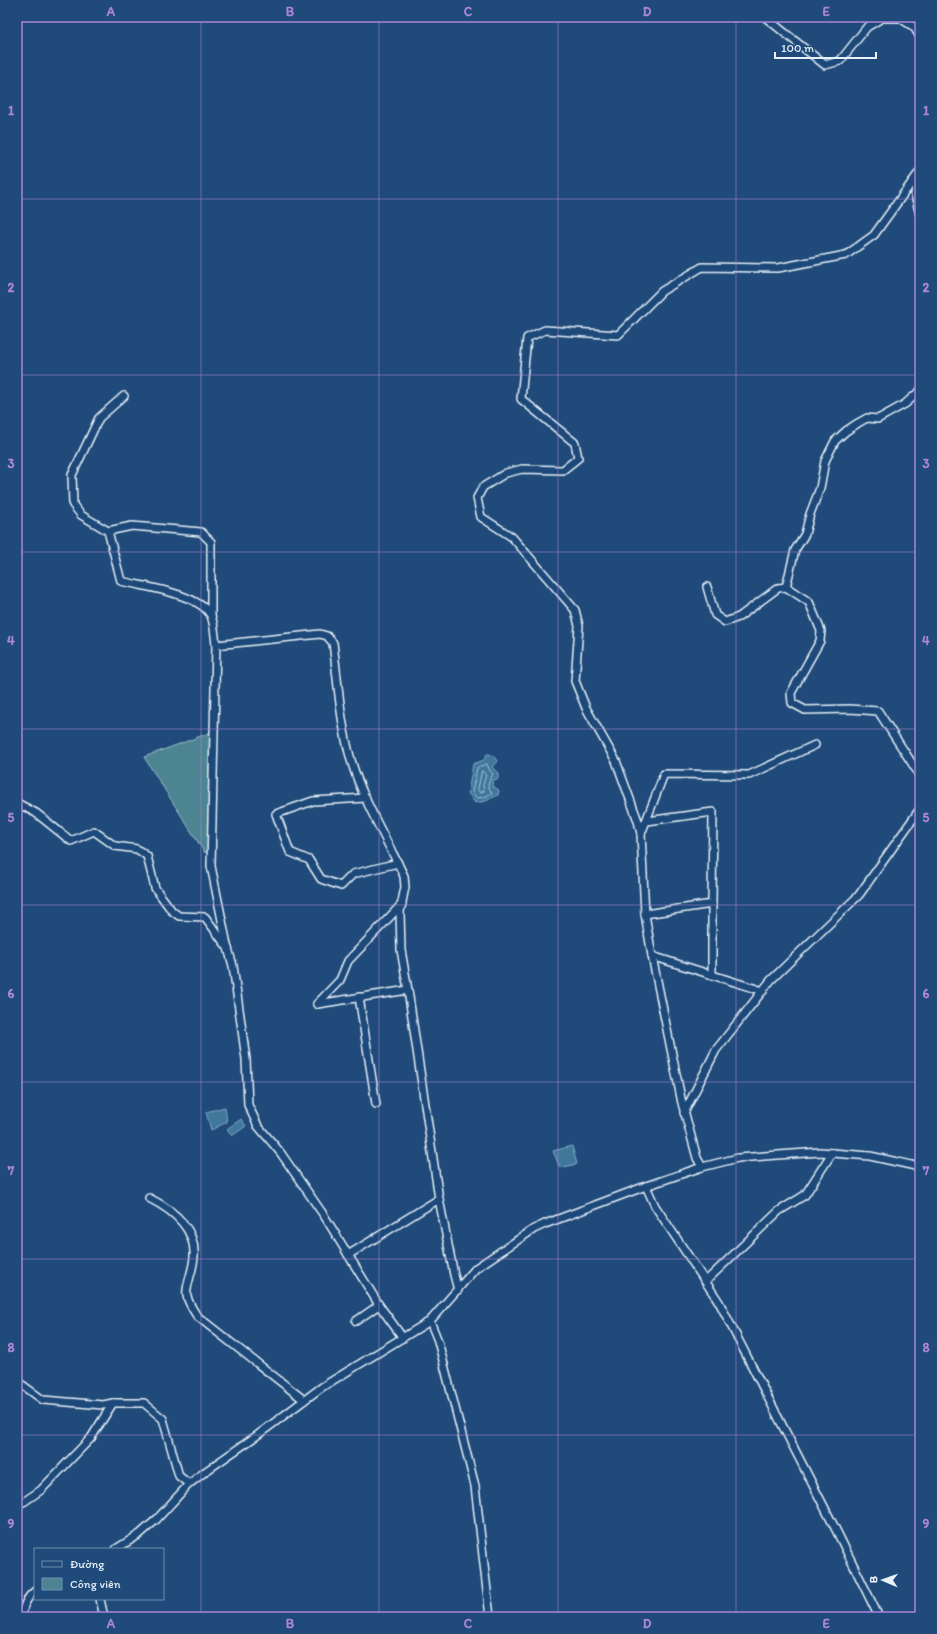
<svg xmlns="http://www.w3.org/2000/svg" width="937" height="1634" font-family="Itim,sans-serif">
	<rect width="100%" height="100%" fill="#1f4a7a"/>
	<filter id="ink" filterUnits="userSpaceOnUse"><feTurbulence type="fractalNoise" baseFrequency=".025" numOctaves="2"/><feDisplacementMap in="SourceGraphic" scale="8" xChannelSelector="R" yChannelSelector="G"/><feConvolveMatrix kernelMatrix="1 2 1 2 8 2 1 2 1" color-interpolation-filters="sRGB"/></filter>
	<g filter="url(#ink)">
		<polygon fill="#4e8492" stroke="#9bbac5" points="209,733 212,751 209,847 205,853 144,757"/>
		<g fill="#40789c" stroke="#83a8c1">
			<path d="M 487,754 C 492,754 494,756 497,761 L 492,767 L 498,773 L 498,779 L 493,780 L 492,786 L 499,790 L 498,795 L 486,801 L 475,803 L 468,793 L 473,764 L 484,760 Z"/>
			<polygon points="225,1107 227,1122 211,1130 206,1112"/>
			<polygon points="241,1119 246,1126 232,1136 227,1129"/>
			<polygon points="572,1146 577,1164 560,1168 553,1151"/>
		</g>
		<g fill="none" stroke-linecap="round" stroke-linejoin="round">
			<g stroke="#a5c1d3" stroke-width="1">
				<polygon points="487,764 489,769 493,774 490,779 488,786 492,793 485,797 477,798 472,792 477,768"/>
				<polygon points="482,771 486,775 483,785 484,791 480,793 478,790"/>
			</g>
			<g stroke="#e8f1f8" stroke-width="10">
				<g id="street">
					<polyline points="765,17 825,65 840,61 867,27 882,18 900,18 914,27 920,37"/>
					<polyline points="917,178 915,195 920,215"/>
					<path d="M 124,396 L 99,418 L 72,475 L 73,505 L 81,515 L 108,531 L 121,581 C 145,587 196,593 210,614 C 214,620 215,637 216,645 L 211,866 L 227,945"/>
					<polyline points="108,531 132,526 201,532 211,542 211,615"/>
					<polyline points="707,587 715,615 725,622 739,617 778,588 786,587 809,602 821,631 820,641 791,693 792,703 805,710 850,709 878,711 917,771 920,778"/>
					<polyline points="786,587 795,550 805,534 810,514 820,488 825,461 835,441 846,431 858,423 867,418 878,419 905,404 920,391"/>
					<path d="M 216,645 L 320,634 L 327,636 L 333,643 C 338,682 340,722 351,760 C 363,801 386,838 404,876 L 405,887 L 400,912 L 401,950 L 408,990 L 439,1199 L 454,1275 L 458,1290"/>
					<polyline points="366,798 313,801 276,814 290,852 309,860 321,879 341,886 353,874 398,863"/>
					<polyline points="17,803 36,813 71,841 94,831 115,846 137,849 147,856 155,888 172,911 179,916 205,917 228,948 233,966 246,1059 248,1105 258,1126 280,1152 325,1217 379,1305 403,1338"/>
					<polyline points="647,821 713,812 712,904"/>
					<polyline points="641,834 664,774 749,775 815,745"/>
					<polyline points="645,914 712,904 712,975"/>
					<polyline points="652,956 763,991"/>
					<polyline points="359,997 376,1104"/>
					<polyline points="317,1004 340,980 348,961 402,904"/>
					<polyline points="317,1004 408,990"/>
					<polyline points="684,1113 716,1050 771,980 859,895 920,809"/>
					<polyline points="702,1167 697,1158 682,1103 652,956 645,914 641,834 638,821 616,761 586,708 575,681 579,626 575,610 512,537 481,517 477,498 483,487 506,473 522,469 563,470 578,458 575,443 521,399 527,338 545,330 618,335 662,291 702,267 778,268 846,255 874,235 920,171"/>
					<polyline points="646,1186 655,1206 719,1302 836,1530 879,1617"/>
					<path d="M 149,1198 C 175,1211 200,1231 193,1264 C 188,1290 180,1291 197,1316 L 304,1400"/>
					<polyline points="348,1255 439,1199"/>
					<polyline points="706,1281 779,1211 805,1195 832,1153"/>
					<polyline points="356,1321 379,1305"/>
					<polyline points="430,1321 438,1341 475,1486 490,1617"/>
					<polyline points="17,1381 43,1400 103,1405 113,1403"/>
					<polyline points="17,1505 25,1501 41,1490 91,1438 113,1403 144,1403 163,1419 179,1476 189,1484"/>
					<polyline points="116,1549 140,1534 157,1519 189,1484 206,1471 259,1434 322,1387 430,1321 476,1268 534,1229 545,1224 646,1186 702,1167 738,1158 820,1152 870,1156 920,1167"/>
					<polyline points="100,1599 104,1617"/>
					<path d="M 22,1617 C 23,1606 26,1598 35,1591"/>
				</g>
			</g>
			<use href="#street" stroke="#1f4a7a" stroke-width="7"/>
		</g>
	</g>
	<path fill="none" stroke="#ac85d9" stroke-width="1" stroke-opacity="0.55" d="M 201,17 L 201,1617M 379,17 L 379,1617M 558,17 L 558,1617M 736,17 L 736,1617M 17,199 L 920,199M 17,375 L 920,375M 17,552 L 920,552M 17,729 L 920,729M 17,905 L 920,905M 17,1082 L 920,1082M 17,1259 L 920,1259M 17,1435 L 920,1435"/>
	<rect width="937" height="1634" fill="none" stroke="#1f4a7a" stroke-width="44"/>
	<rect x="34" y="1548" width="130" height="52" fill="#1f4a7a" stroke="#6f8dac"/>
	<rect x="42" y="1561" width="20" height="6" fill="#1f4a7a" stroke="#6f8dac"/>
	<text x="70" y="1568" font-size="12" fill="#e8f1f8">Đường</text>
	<rect x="42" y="1578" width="20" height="12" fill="#4e8492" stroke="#6f8dac"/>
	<text x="70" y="1588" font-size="12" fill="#e8f1f8">Công viên</text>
	<g transform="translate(883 1580) rotate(272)" stroke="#1f4a7a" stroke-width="3" paint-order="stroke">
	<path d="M0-3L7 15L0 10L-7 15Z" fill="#e8f1f8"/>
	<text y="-6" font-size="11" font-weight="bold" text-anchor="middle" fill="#e8f1f8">B</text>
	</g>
	<path d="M775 52v6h101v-6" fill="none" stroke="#e8f1f8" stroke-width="2"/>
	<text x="781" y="52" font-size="12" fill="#e8f1f8" stroke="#1f4a7a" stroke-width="3" paint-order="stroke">100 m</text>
	<rect x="22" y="22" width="893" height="1590" fill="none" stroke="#ac85d9" stroke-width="1.5"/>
	<g font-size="13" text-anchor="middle" font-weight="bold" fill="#ac85d9">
		<text x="111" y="16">A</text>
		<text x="290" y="16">B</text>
		<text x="468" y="16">C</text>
		<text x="647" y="16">D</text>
		<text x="826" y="16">E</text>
		<text x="11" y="115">1</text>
		<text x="926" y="115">1</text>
		<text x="11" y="292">2</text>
		<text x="926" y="292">2</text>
		<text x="11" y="468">3</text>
		<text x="926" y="468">3</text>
		<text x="11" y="645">4</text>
		<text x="926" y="645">4</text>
		<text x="11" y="822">5</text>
		<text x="926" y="822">5</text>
		<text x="11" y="998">6</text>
		<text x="926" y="998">6</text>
		<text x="11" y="1175">7</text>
		<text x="926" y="1175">7</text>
		<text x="11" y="1352">8</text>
		<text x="926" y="1352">8</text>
		<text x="11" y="1528">9</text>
		<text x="926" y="1528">9</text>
		<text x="111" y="1628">A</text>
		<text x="290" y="1628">B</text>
		<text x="468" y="1628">C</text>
		<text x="647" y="1628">D</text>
		<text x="826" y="1628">E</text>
	</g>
</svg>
